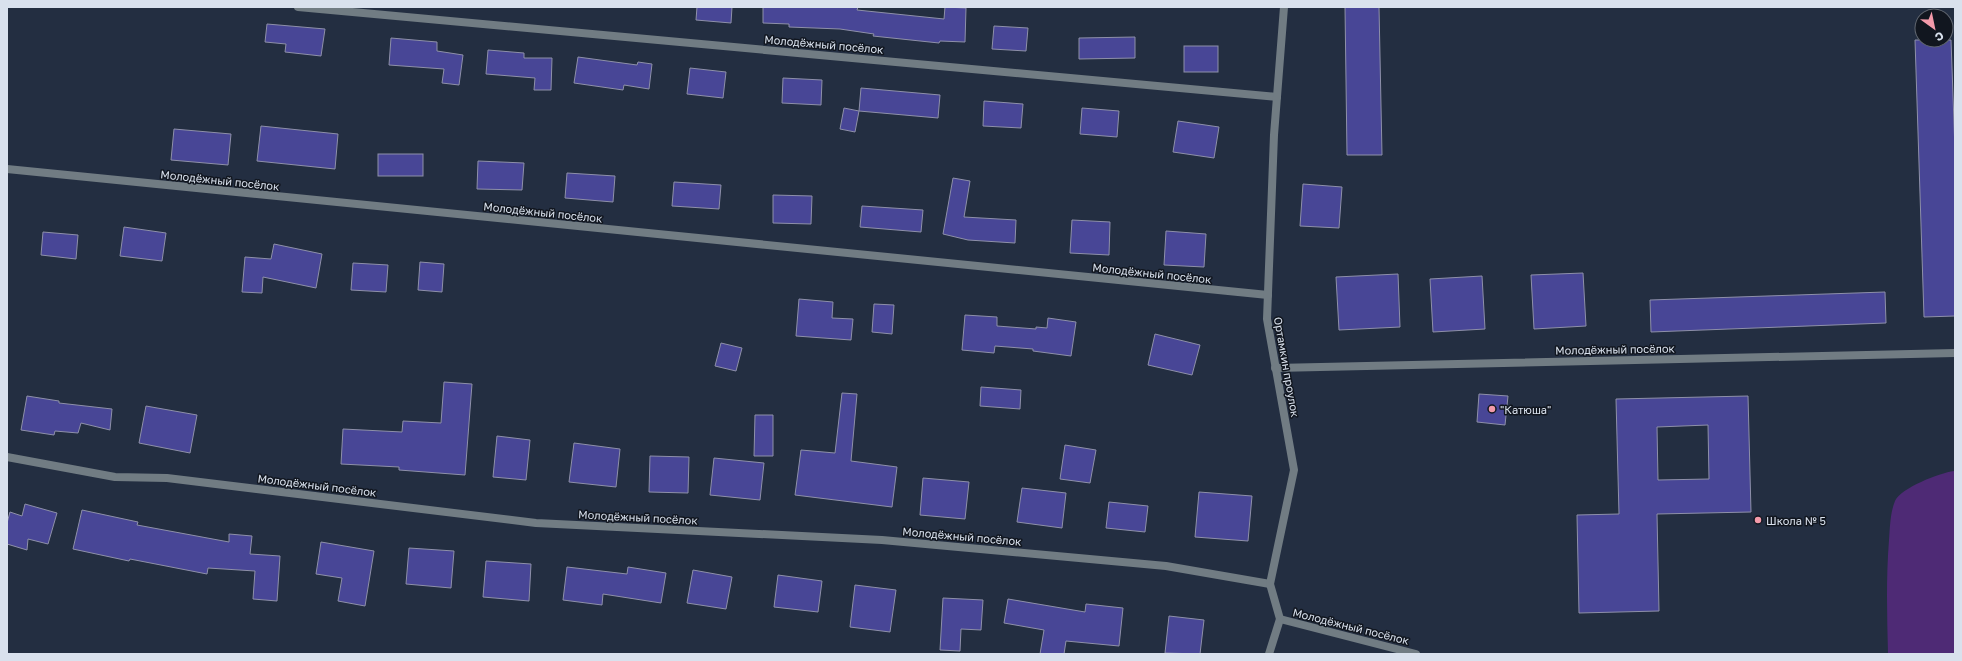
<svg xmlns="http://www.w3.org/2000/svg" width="1962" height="661" font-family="'Golos Text',sans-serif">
	<rect width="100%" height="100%" fill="#232e41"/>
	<path fill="#4e2a75" d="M 1954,471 L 1955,471 L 1955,654 L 1888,654 C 1887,616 1886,578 1889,540 C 1890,528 1890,513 1895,501 C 1901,488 1939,473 1954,471 Z"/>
	<g fill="#484696" stroke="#8e90a9" fill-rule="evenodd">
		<polygon points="697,7 732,7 731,23 696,20"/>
		<polygon points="763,7 858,7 857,10 944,19 945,7 966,8 965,42 940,41 939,43 873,36 874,34 840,29 789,27 789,24 763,23"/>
		<polygon points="1345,7 1379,7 1382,155 1347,155"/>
		<polygon points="267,24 325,29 321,56 285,52 286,44 265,42"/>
		<polygon points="994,26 1028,28 1026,51 992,49"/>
		<polygon points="1135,37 1135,58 1079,59 1079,38"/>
		<polygon points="391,38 437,42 437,51 463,55 459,85 442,83 444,69 389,65"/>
		<polygon points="1915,40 1951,40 1955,151 1955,316 1924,317"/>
		<rect x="1184" y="46" width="34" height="26"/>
		<polygon points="488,50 524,53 524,58 552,58 551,90 534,90 535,78 486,74"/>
		<polygon points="578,57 637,65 638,62 652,64 649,89 624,85 623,90 574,83"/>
		<polygon points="690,68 726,72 723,98 687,94"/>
		<polygon points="783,78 822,80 821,105 782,103"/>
		<polygon points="861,88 940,95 938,118 859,111"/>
		<polygon points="984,101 1023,104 1021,128 983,126"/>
		<polygon points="844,108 859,111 855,132 840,129"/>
		<polygon points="1082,108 1119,111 1117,137 1080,134"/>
		<polygon points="1178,121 1219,127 1214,158 1173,152"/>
		<polygon points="261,126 338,134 335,169 257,161"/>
		<polygon points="174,129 231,134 228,165 171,160"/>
		<rect x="378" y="154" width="45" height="22"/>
		<polygon points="478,161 524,163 522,190 477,189"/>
		<polygon points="567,173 615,176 613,202 565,198"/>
		<polygon points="953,178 970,181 964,217 1016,220 1015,243 968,240 943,234"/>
		<polygon points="674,182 721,185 719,209 672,206"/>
		<polygon points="1303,184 1342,187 1339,228 1300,226"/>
		<polygon points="773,195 812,196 811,224 773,223"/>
		<polygon points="862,206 923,210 921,232 860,227"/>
		<polygon points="1072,220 1110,222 1109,255 1070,253"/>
		<polygon points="124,227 166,233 162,261 120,256"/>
		<polygon points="1166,231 1206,234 1204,267 1164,265"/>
		<polygon points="43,232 78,235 76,259 41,255"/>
		<polygon points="274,244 322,254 316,288 263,277 262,293 242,292 245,257 271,259"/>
		<polygon points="420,262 444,264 442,292 418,290"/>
		<polygon points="353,263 388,265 386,292 351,290"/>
		<polygon points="1583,273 1586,326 1534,329 1531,275"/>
		<polygon points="1398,274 1400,327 1339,330 1336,277"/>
		<polygon points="1482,276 1485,329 1433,332 1430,279"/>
		<polygon points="1885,292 1886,323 1651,332 1650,300"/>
		<polygon points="799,299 833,302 832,318 853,319 851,340 796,336"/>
		<polygon points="874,304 894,305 892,334 872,332"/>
		<polygon points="965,315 997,317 997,326 1036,329 1036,327 1047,328 1048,318 1076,322 1071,356 1033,351 1033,349 995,346 994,353 962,350"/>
		<polygon points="1155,334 1200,345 1192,375 1148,365"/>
		<polygon points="721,343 742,348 736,371 715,366"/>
		<polygon points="444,382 472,384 465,475 399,470 399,467 341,464 343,429 402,432 403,421 441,423"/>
		<polygon points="981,387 1021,390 1020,409 980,406"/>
		<polygon points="842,393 857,394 851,461 897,467 892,507 795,495 801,450 835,453"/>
		<polygon points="1479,394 1508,396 1505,425 1477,422"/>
		<polygon points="27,396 59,401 59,403 112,409 110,430 81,423 78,433 55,431 54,435 21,430"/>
		<path d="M 1748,396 L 1751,512 L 1657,514 L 1659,611 L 1579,613 L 1577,515 L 1619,514 L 1616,399 ZM 1708,425 L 1709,479 L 1658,480 L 1657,427 Z"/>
		<polygon points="146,406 197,415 190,453 139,443"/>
		<polygon points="755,415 773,415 773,456 754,456"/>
		<polygon points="497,436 530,440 526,480 493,477"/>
		<polygon points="574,443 620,449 616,487 569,482"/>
		<polygon points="1065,445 1096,450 1090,483 1060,479"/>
		<polygon points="650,456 689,457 688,493 649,492"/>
		<polygon points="714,458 764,463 760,500 710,495"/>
		<polygon points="923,478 969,482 965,519 920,515"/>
		<polygon points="1022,488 1066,493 1062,528 1017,522"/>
		<polygon points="1199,492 1252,496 1248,541 1195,537"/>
		<polygon points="1109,502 1148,506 1145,532 1106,528"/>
		<polygon points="25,504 57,513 48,544 28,539 27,550 7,544 7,523 10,512 22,516"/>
		<polygon points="82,510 138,522 137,525 229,542 229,534 252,536 250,554 280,556 277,601 253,599 255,571 208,568 207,574 130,559 129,561 73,549"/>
		<polygon points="321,542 374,551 365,606 338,601 342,578 316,574"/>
		<polygon points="409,548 454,551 451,588 406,584"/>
		<polygon points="486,561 531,564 529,601 483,597"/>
		<polygon points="567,567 627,574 628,567 666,573 661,603 603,594 602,605 563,600"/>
		<polygon points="693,570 732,577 726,609 687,603"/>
		<polygon points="778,575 822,581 818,612 774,607"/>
		<polygon points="855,585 896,590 890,632 850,627"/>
		<polygon points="943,598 983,600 981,630 961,629 960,651 940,650"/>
		<polygon points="1008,599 1085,612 1086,604 1123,608 1119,646 1066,641 1064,654 1040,654 1044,630 1004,623"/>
		<polygon points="1169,616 1204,620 1200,654 1165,653"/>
	</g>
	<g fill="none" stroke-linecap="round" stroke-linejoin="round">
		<g stroke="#717c83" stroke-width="8">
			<polyline points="298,7 1277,97"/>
			<polyline points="7,169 1268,295"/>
			<polyline points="1275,368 1955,353"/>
			<polyline points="7,457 115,477 167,478 536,523 882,540 1166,566 1270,584"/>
			<polyline points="1280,619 1416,654"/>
			<polyline points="1269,654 1280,619 1270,584 1294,470 1267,319 1274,135 1284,7"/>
		</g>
	</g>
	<g fill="#f39aaa" stroke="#11161f" stroke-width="1.5">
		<circle cx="1492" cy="409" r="4"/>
		<circle cx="1758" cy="520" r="4"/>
	</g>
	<g text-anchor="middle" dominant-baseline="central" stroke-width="3" stroke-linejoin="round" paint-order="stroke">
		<g font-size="11" fill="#d9e1ed" stroke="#11161f">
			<text transform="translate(824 44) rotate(5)">Молодёжный посёлок</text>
			<text transform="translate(220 180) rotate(6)">Молодёжный посёлок</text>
			<text transform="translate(543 212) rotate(6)">Молодёжный посёлок</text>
			<text transform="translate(1152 273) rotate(6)">Молодёжный посёлок</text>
			<text transform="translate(1615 349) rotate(-1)">Молодёжный посёлок</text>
			<text transform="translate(1287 367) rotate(80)">Ортамкин проулок</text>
			<text transform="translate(317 485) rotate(7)">Молодёжный посёлок</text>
			<text transform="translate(638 517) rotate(3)">Молодёжный посёлок</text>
			<text transform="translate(962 536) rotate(5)">Молодёжный посёлок</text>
			<text transform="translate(1351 626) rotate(14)">Молодёжный посёлок</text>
		</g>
		<g font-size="11" fill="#d9e1ed" stroke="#11161f" text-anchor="start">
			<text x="1500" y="409">"Катюша"</text>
			<text x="1766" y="520">Школа № 5</text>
		</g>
	</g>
	<rect width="1962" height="661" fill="none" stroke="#d9e1ed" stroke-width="16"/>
	<g transform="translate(1934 28) rotate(147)"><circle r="19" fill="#11161f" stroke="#616771"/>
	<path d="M0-3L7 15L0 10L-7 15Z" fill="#f39aaa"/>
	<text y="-6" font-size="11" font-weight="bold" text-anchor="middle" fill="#d9e1ed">С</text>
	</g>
</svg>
